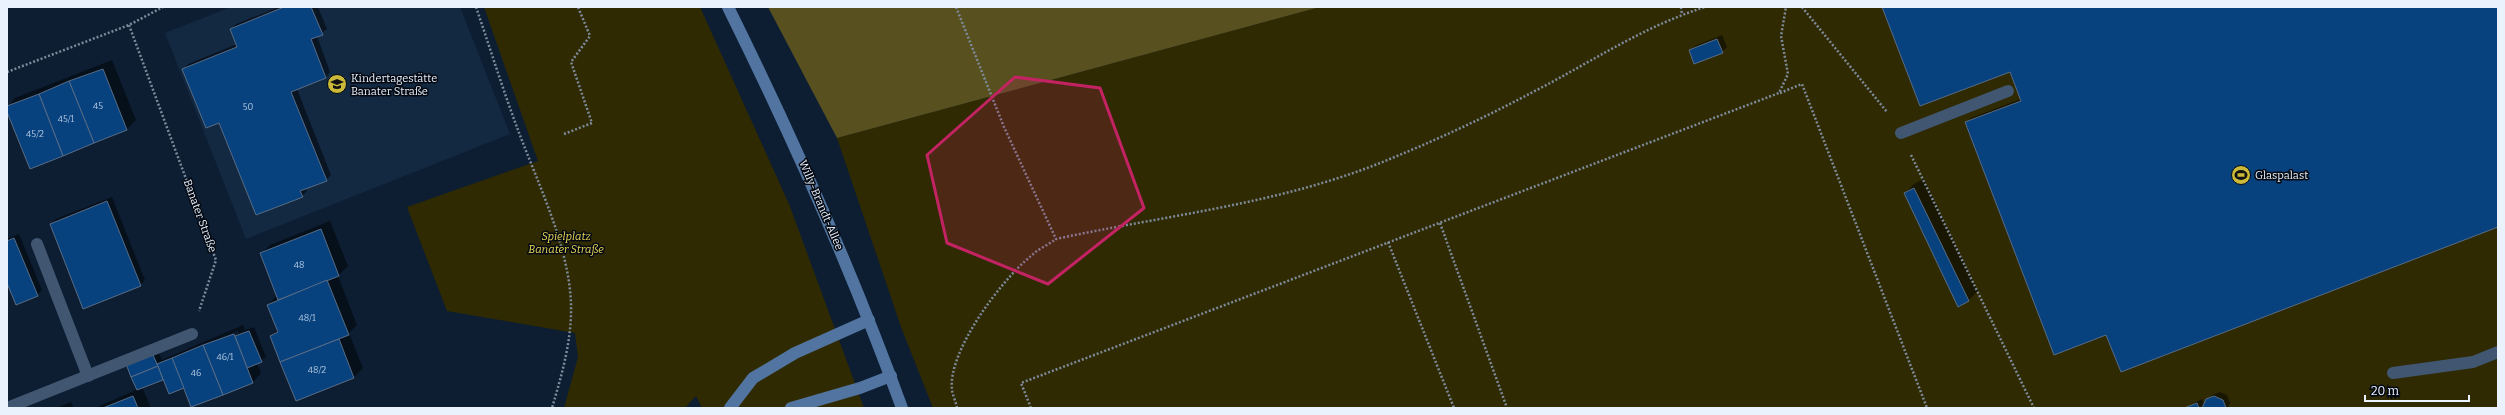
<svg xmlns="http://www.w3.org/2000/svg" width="2505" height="415" font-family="Bitter,serif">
	<rect width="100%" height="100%" fill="#0d1e33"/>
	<polygon fill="#132942" points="231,7 460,7 510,134 246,239 165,33"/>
	<g fill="#302a02">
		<polygon points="484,7 700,7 789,204 864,408 702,408 696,396 685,408 564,408 578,357 575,333 447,311 407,207 538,161"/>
		<polygon points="1320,7 1882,7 1920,106 2010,72 2021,101 1965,123 2054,355 2106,335 2121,372 2498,227 2498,408 933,408 901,327 837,138"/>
	</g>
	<polygon fill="#58511f" points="768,7 1320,7 837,138"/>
	<g fill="#0007" fill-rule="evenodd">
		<polygon points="279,7 318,7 327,29 317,36 330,72 326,77 297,89 331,175 326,180 306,188 307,191 302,196 220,121 184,69 188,64 237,44 231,29 236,24"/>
		<polygon points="1883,7 2498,7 2498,226 2107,334 1966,123 1971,118 2021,99 2011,70"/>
		<polygon points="1722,35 1727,47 1722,52 1690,51 1695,46"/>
		<polygon points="112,60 136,120 127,129 7,109 15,98"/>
		<polygon points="1924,179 1978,291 1969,300 1905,193 1914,184"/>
		<polygon points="112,197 145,280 140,285 51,224 56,219"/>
		<polygon points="330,221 348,266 338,276 357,325 349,333 363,368 354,377 296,400 271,336 278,329 268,305 277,295 261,254 270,245"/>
		<polygon points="19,234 42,290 37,295 7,280 7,239"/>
		<path d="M 243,325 L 245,330 L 254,327 L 266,357 L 257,363 L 261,373 L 253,382 L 184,387 L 164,379 L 142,387 L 151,408 L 95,408 L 138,389 L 127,364 L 157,349 L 162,360 ZM 238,331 L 239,333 L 183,355 L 183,353 Z"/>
		<polygon points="2220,392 2227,395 2230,403 2228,408 2184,408 2202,399 2204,404 2212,395"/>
		<polygon points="71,402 74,408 56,408"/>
	</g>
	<g fill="#07427f" stroke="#586c85">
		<polygon points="284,7 311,7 323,35 311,39 326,78 291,92 327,181 300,191 303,197 256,215 219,123 206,128 182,69 237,47 230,29"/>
		<polygon points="1882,7 2498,7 2498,227 2121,372 2106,335 2054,355 1965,122 2021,101 2010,72 1920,106"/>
		<polygon points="1717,39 1723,53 1694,64 1689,50"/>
		<polygon points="103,69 127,130 94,143 69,81"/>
		<polygon points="69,81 94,143 63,156 39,94"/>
		<polygon points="39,94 63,156 30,169 7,112 7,106"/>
		<polygon points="1914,188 1969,301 1958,307 1904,193"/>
		<polygon points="107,201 141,286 83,309 50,224"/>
		<polygon points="321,229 339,276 278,300 260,253"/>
		<polygon points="14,238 38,296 16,305 7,283 7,241"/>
		<polygon points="327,280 349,335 280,362 270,336 278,332 267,305"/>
		<polygon points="249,331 262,362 247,368 235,336"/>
		<polygon points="234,334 253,383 223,395 203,345"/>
		<polygon points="339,339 354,378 296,401 280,362"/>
		<polygon points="203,345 223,395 191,407 172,358"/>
		<polygon points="152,353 158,366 131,377 126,364"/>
		<polygon points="172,358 184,388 169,394 157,364"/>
		<polygon points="158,366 163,380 137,390 131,377"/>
		<polygon points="133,396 138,408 103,408"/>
		<polygon points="2214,396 2223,400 2226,408 2202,408 2206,399"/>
		<polygon points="2197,403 2199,408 2184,408"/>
	</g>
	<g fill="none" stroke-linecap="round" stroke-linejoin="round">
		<g stroke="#7d8a9a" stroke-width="2.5" stroke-dasharray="2 2" stroke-linecap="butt">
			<path d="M 476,7 C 490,48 503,90 518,130 C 538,184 569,246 571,304 C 572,340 562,374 552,408"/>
			<path d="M 956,7 L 1004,127 L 1056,239 C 1167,215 1280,204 1385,161 C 1434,141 1484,118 1531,93 C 1590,63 1642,27 1705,7"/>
			<polyline points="1681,7 1682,15"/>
			<polyline points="1802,7 1887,112"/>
			<polyline points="129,25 216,260 199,311"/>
			<polyline points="7,72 129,25 163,7"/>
			<polyline points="1780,93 1802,84 1927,408"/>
			<polyline points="564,134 592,123 571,62 590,36 578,7"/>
			<polyline points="1911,155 2034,408"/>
			<polyline points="1440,223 1507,408"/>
			<polyline points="1388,242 1454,408"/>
			<path d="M 957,408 C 956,402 953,396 952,390 C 947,352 1002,279 1031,256 C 1038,249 1048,245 1056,239"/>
			<polyline points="1031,408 1021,383 1779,93 1788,74 1781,36 1786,7"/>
		</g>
		<g stroke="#405671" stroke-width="12">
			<polyline points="1901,133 2008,91"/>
			<polyline points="37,244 88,376"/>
			<polyline points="2393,373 2473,362 2498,352"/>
		</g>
		<polyline stroke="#405671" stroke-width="12" points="7,408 192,334"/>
		<g stroke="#5175a0" stroke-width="12">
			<path d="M 728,7 C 793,138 852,271 902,408"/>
			<polyline points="730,408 753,378 795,353 869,320"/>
			<polyline points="791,408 860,388 891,376"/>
		</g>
	</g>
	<path fill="#c42363" fill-opacity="0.2" stroke="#c42363" stroke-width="3" stroke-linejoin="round" d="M 1015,77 L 1100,88 L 1144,208 L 1048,284 L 947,243 L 927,155 Z"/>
	<defs>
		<g id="school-disc" transform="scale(1)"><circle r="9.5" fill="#cbb939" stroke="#030811"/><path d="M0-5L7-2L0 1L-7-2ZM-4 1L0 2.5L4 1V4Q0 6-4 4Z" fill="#111"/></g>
		<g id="stadium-disc" transform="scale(1)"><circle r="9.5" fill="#cbb939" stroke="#030811"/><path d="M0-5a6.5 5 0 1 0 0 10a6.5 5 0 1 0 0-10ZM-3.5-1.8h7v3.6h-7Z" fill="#111"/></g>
	</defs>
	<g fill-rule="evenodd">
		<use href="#school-disc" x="337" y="84"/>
		<use href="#stadium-disc" x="2241" y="175"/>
	</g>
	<g text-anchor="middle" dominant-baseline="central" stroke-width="3" stroke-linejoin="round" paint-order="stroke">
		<g font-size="9" fill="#b0c6de">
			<text x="98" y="106">45</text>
			<text x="248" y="107">50</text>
			<text x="66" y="119">45/1</text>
			<text x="35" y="134">45/2</text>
			<text x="299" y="265">48</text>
			<text x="307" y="318">48/1</text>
			<text x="225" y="357">46/1</text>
			<text x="317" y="370">48/2</text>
			<text x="196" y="373">46</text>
		</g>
		<g font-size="11" fill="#e9f2fd" stroke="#030811" text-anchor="start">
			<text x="351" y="78">Kindertagestätte<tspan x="351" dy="13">Banater Straße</tspan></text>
			<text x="2255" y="175">Glaspalast</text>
		</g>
		<g font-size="11" fill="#e9f2fd" stroke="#030811">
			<text transform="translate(821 205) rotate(67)">Willy-Brandt-Allee</text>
			<text transform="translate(200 216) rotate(70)">Banater Straße</text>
		</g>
		<g font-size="11" font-style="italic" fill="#ebd959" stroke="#030811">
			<text x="566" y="236">Spielplatz<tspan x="566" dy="13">Banater Straße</tspan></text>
		</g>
	</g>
	<rect width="2505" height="415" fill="none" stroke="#e9f2fd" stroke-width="16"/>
	<path d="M2365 395v6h104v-6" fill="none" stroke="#e9f2fd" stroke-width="2"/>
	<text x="2371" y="395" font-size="12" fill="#e9f2fd" stroke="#030811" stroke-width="3" paint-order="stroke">20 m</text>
</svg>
